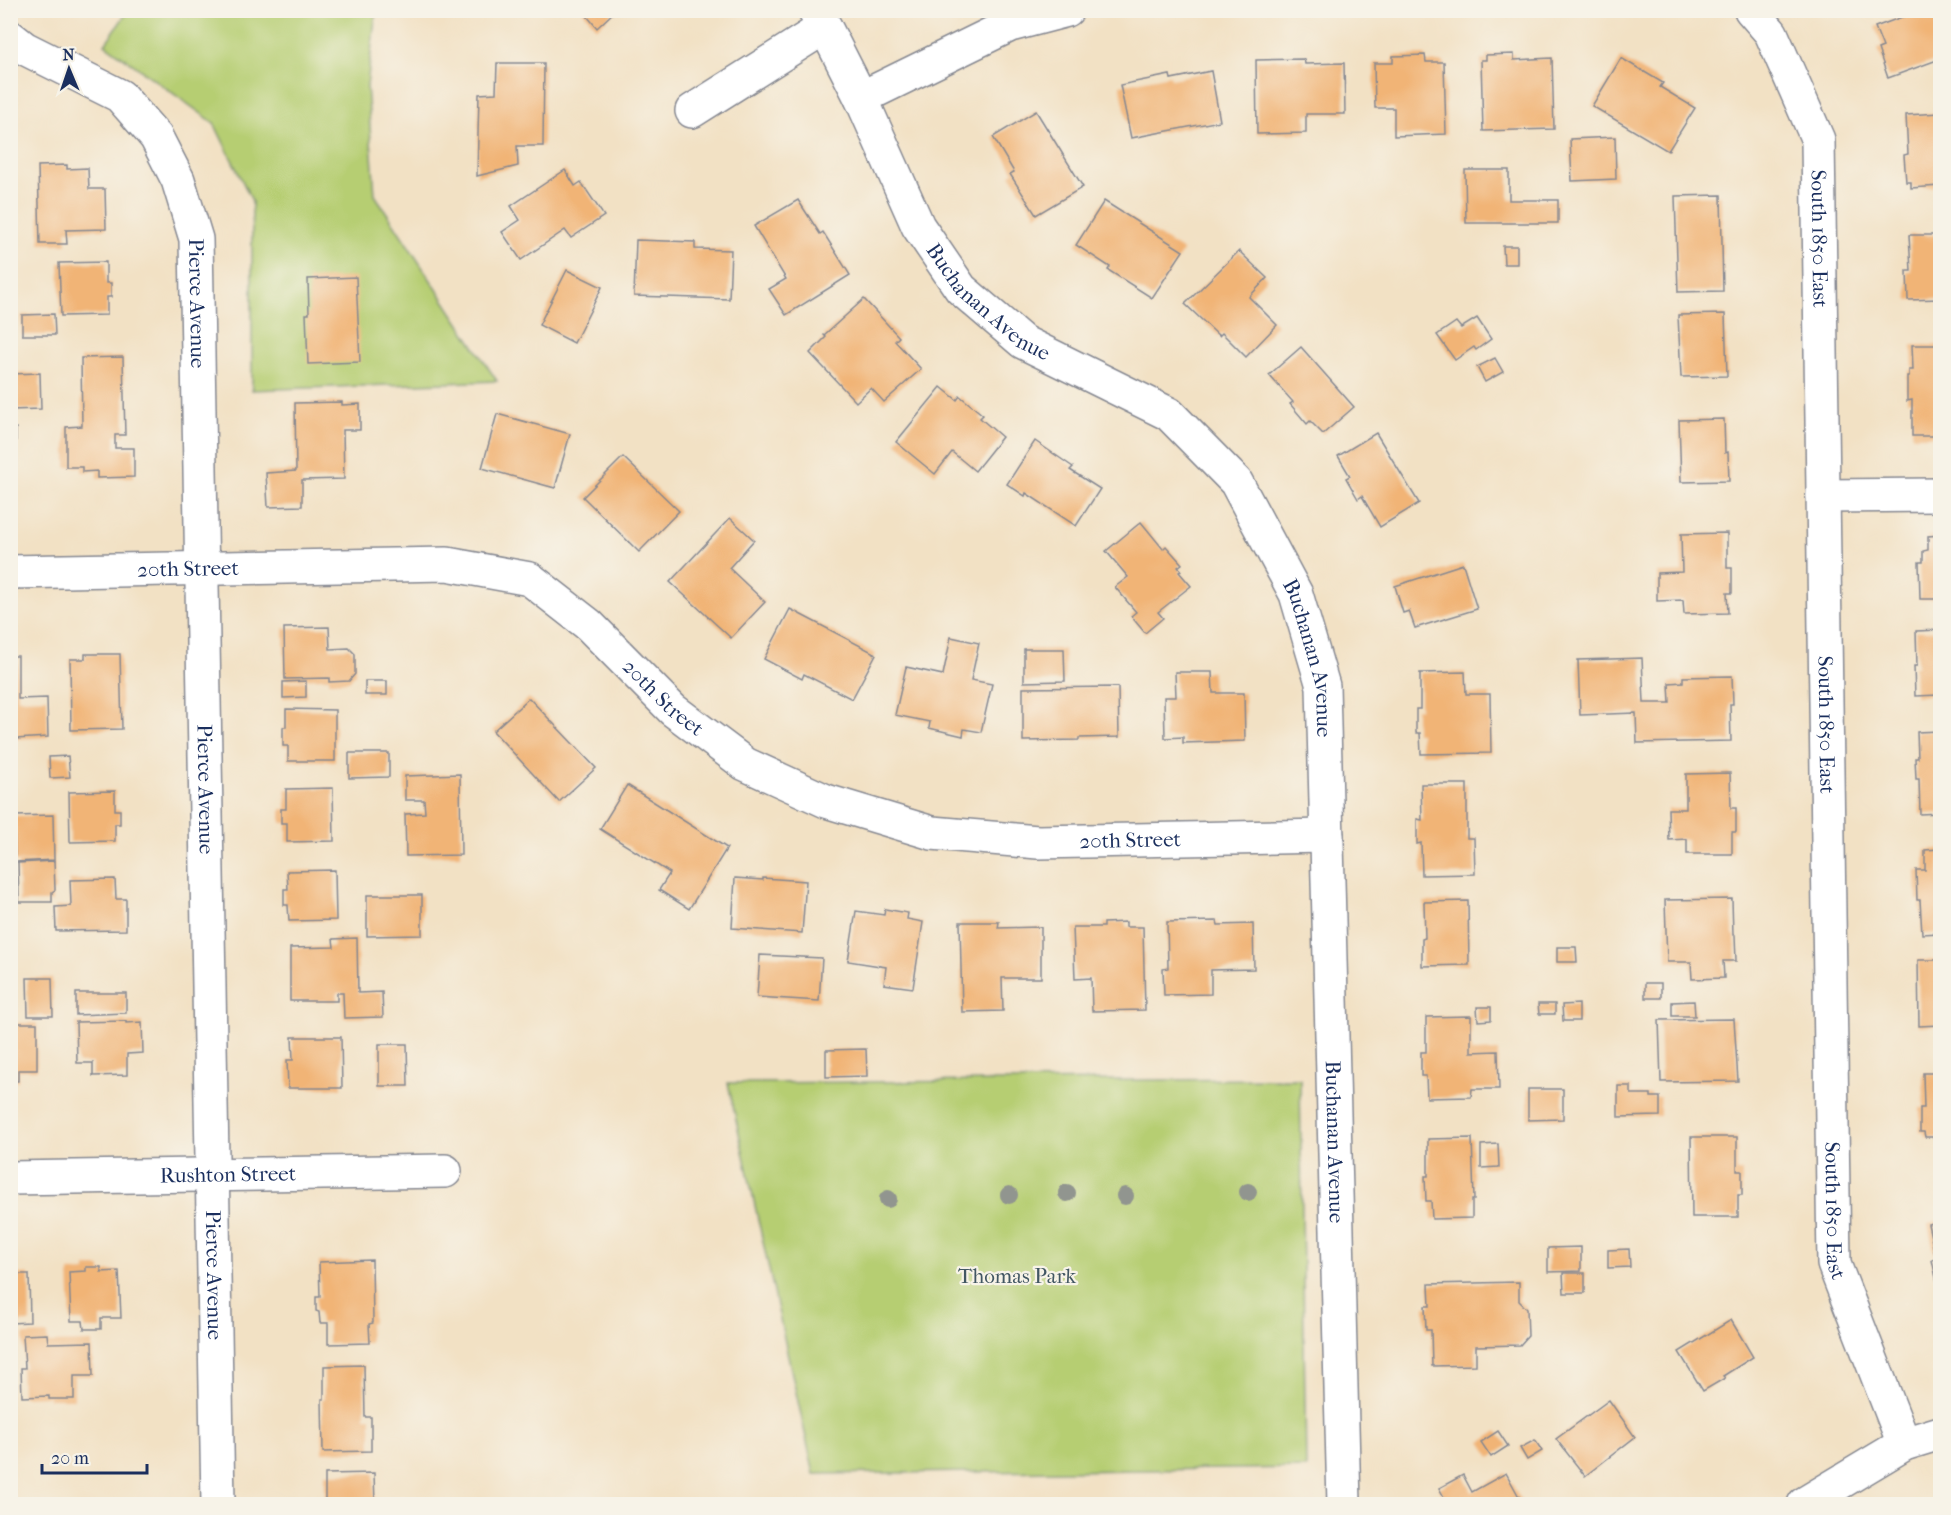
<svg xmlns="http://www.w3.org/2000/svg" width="1951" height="1515" font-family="'IM FELL French Canon',serif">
	<rect width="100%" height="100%" fill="#f7f3e8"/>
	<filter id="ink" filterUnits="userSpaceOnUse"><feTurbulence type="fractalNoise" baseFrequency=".0167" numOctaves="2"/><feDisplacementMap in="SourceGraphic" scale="12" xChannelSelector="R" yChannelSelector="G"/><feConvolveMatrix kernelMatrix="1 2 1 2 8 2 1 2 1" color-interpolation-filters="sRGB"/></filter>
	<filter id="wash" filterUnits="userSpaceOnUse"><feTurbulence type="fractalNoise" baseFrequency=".008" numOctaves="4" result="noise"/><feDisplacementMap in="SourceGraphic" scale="24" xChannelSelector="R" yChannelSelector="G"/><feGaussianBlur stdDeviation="1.35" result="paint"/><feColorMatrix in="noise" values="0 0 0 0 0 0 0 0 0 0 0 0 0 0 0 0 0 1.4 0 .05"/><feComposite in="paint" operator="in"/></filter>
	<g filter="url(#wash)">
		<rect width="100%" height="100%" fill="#f2e1c4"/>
		<g fill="#b6ce72" stroke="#687e68" stroke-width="1.5">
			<polygon points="128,11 376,11 367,86 375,195 497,381 252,390 252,201 214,123 105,44"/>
			<polygon points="1300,1079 1306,1468 814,1474 728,1083"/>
		</g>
		<g id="blocks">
			<g fill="#f1b476">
				<polygon points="582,10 616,10 597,28"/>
				<polygon points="1921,10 1940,10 1940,59 1888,78 1878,49 1883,47 1875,27"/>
				<polygon points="1514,54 1514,60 1552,58 1554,129 1483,131 1481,60 1486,60 1486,55"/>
				<polygon points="1425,55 1426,62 1444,62 1446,134 1394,136 1394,108 1375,108 1374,63 1393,63 1393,56"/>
				<polygon points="1621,58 1663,83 1660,87 1695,108 1668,151 1592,106"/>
				<polygon points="1304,59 1305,64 1344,63 1345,114 1306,114 1306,133 1257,134 1256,60"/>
				<polygon points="497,63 544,63 543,146 517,146 518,166 477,176 479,94 496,93"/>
				<polygon points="1211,71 1220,121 1131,138 1120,85 1170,75 1171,79"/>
				<polygon points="1036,111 1083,187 1036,215 1010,174 1014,172 993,137"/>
				<polygon points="1940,113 1940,186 1911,188 1911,182 1906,182 1904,155 1908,154 1906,115"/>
				<polygon points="1615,137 1616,179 1572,181 1570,139"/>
				<polygon points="67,165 67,169 88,168 89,189 105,189 106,229 66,230 67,244 40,244 38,166"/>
				<polygon points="565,170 575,186 581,182 604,216 571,238 565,230 521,260 502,232 520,220 511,206"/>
				<polygon points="1465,170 1509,170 1509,200 1558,200 1558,223 1466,223"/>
				<polygon points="1721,195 1723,291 1678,292 1675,196"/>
				<polygon points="798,200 820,234 823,232 850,275 786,315 769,289 786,279 754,226"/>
				<polygon points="1104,201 1183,251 1152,298 1108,270 1110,267 1076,245"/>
				<polygon points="1909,235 1940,235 1940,299 1908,300 1907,271 1911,271"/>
				<polygon points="636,240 695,242 695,249 731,250 729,299 634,296"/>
				<polygon points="1503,246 1517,246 1517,264 1504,264"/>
				<polygon points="1239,251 1267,278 1249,297 1277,325 1246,357 1222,333 1219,336 1185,304"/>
				<polygon points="106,262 106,283 111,283 111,297 107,297 107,315 61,316 59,263"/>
				<polygon points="567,270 602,287 574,343 539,325"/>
				<polygon points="356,277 360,362 308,364 306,314 309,314 308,279"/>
				<polygon points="864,299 899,337 895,341 921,369 884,402 871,388 856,402 810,353 826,337 824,335"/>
				<polygon points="54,314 55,335 22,335 22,315"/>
				<polygon points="1725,314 1727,376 1681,377 1678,315"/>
				<polygon points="1477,318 1491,339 1476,350 1474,347 1455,360 1437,335 1456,322 1461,328"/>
				<polygon points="1912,345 1940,345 1940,436 1912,436 1912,400 1907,401 1907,376 1909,376 1909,370 1913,370"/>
				<polygon points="1301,347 1354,407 1323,434 1310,421 1307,424 1290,404 1293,402 1269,375"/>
				<polygon points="123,357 125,435 115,435 115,448 134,448 134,477 97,478 97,471 82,472 82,467 66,467 66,427 82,426 81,358"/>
				<polygon points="1495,358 1503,372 1485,382 1477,367"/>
				<polygon points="40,373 41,409 10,410 10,374"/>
				<polygon points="941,387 957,400 960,396 983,415 980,418 1002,437 975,471 952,452 935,474 896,442"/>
				<polygon points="342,402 342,405 360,404 360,430 343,430 344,479 302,480 302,506 268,507 266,473 296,471 295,403"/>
				<polygon points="497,414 570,434 555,488 482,468"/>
				<polygon points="1724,419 1725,453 1728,452 1729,481 1681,482 1679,420"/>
				<rect x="10" y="428" width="6" height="46"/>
				<polygon points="1376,433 1419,503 1380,527 1362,496 1358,499 1346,478 1350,476 1338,456"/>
				<polygon points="1035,441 1073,467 1070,470 1100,489 1076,526 1026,493 1025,496 1007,484"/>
				<polygon points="623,457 679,511 639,552 583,497"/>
				<polygon points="730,518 754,540 729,568 765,602 731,638 670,582"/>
				<polygon points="1141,522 1163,549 1166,546 1182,564 1178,567 1181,571 1179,572 1191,586 1158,612 1163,618 1145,633 1131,616 1136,612 1115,587 1128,577 1106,551"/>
				<polygon points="1727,533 1727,568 1732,568 1732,593 1727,593 1728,613 1684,614 1683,600 1657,601 1657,573 1682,572 1681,534"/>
				<polygon points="1940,535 1940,599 1920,599 1919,562 1923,562 1923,551 1928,550 1928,536"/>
				<polygon points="1463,564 1477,609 1415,628 1409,611 1403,613 1395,586"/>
				<polygon points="790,609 876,654 852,699 804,674 802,679 764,659"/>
				<polygon points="329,627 330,649 349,648 355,654 355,674 349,681 329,682 329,678 285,679 284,628"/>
				<polygon points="1940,630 1940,695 1915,696 1914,666 1917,666 1916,631"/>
				<polygon points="951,637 979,643 971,680 992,684 981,732 964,729 963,736 929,728 930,722 895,715 906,667 943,675"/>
				<polygon points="1024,649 1064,649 1065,681 1024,682"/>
				<polygon points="85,654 120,654 122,729 71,730 70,659 85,659"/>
				<polygon points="10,656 18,656 18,699 47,698 48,737 15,739 13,701 10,701"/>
				<polygon points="1642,658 1644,703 1670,703 1669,683 1683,682 1683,677 1732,676 1733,704 1730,704 1731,741 1637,743 1636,713 1580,715 1578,660"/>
				<polygon points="1175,672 1212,672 1213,693 1244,693 1245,741 1183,743 1183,737 1165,738 1164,697 1176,697"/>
				<polygon points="1465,672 1466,694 1490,694 1491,753 1421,754 1420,733 1416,733 1416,709 1420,709 1420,673"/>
				<polygon points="306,681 306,697 283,698 283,682"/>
				<rect x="365" y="681" width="22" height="14"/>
				<polygon points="1118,687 1119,737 1079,738 1079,740 1023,741 1023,688"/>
				<polygon points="529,698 596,768 559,802 493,731"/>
				<polygon points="286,709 335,710 335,761 288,761 288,746 283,746 283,727 286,727"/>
				<polygon points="1940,731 1940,813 1920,814 1919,779 1916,779 1915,758 1918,758 1917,732"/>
				<polygon points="349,753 389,753 389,777 349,778"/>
				<polygon points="68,756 70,777 50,778 49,757"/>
				<polygon points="1730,773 1731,808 1736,808 1736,832 1732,832 1732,854 1687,854 1687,839 1669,840 1668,809 1686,809 1686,774"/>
				<polygon points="460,774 461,855 406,856 405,814 425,813 424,800 405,800 405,776"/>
				<polygon points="1421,784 1467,784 1467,838 1474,838 1475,874 1422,875 1421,843 1417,844 1417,819 1422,820"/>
				<polygon points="627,785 727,848 689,909 659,890 670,873 600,829"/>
				<polygon points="333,788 334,841 287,842 287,823 281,823 281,809 286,809 286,789"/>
				<polygon points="115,791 115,810 120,810 120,824 115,824 115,841 70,842 69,792"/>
				<polygon points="53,815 54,860 15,862 14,816"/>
				<polygon points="1940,849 1940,933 1922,934 1920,900 1917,900 1916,870 1925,870 1925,850"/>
				<polygon points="54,861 55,890 52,892 52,902 19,902 18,863"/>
				<polygon points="335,870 336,920 289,921 288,905 284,905 284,889 288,889 287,871"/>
				<polygon points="735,878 763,880 763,878 806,881 802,933 732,928"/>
				<polygon points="115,879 116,899 126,899 126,930 56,931 55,907 71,906 70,880"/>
				<polygon points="367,895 422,895 422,935 367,936"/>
				<polygon points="1732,899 1733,935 1735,935 1736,961 1723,961 1724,978 1692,979 1691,962 1667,962 1665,900"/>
				<polygon points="1468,901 1469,965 1422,966 1422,939 1425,938 1424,902"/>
				<polygon points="885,909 908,913 907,919 923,922 913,988 884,984 886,967 848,961 856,911 884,915"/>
				<polygon points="1217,921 1218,925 1253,924 1254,969 1211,970 1211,994 1164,995 1163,969 1168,968 1167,922"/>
				<polygon points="960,922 999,922 998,928 1041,927 1041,978 1002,978 1003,1011 962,1012"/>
				<polygon points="1126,922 1126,927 1143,927 1145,1010 1092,1011 1091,978 1075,979 1073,927 1104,927 1104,923"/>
				<polygon points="357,938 358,993 382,992 383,1017 344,1018 343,993 337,993 337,1001 290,1001 290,948 334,947 333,939"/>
				<polygon points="1557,947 1576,947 1577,962 1557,962"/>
				<polygon points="760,955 822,958 819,1001 757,997"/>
				<polygon points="1918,960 1940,960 1940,1025 1919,1026"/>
				<polygon points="27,978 52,978 53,1016 28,1016"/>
				<rect x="1645" y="983" width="16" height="15"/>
				<polygon points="76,993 126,993 126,1013 76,1015"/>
				<polygon points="1694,1001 1695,1016 1672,1016 1672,1002"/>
				<polygon points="1538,1004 1555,1004 1555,1014 1539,1014"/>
				<polygon points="1579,1004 1579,1021 1563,1021 1562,1005"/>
				<polygon points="1477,1007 1491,1007 1491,1020 1478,1021"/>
				<polygon points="1471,1016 1471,1052 1498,1051 1499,1089 1472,1089 1471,1097 1427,1098 1426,1076 1421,1076 1421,1052 1426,1052 1426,1017"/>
				<polygon points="1734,1019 1738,1081 1661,1082 1659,1020"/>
				<polygon points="126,1021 126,1023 142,1022 143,1053 127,1054 127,1075 93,1076 93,1063 77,1063 76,1022"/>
				<polygon points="10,1023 37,1023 37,1070 18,1070 18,1081 10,1081"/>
				<polygon points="292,1037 341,1037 342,1088 288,1088 287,1060 293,1060"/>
				<polygon points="379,1044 407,1044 408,1086 379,1086"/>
				<polygon points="866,1049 867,1076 826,1077 826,1050"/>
				<polygon points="1923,1073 1940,1073 1940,1137 1925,1137 1924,1132 1920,1132 1920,1108 1924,1108"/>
				<polygon points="1618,1086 1631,1086 1631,1094 1651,1094 1651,1097 1660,1097 1660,1116 1618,1117"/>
				<polygon points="1528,1089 1563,1089 1563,1119 1528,1120"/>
				<polygon points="1691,1137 1737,1137 1737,1171 1742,1171 1742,1195 1738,1195 1738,1217 1692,1217"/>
				<polygon points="1472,1138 1474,1200 1472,1200 1472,1218 1432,1219 1431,1201 1426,1201 1425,1176 1428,1176 1428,1139"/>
				<polygon points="1498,1144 1499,1167 1481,1168 1481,1145"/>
				<polygon points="1940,1221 1940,1295 1932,1260 1936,1259 1928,1224"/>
				<polygon points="1581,1247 1581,1271 1548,1272 1548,1248"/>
				<polygon points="1629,1249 1630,1267 1608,1268 1608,1250"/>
				<polygon points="372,1260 373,1323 369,1324 370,1343 328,1344 328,1323 320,1323 319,1312 316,1311 316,1297 320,1297 319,1262"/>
				<polygon points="86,1267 101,1267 101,1272 119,1271 121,1318 101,1318 101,1329 84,1329 83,1321 71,1321 69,1272 86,1271"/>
				<polygon points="1563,1273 1585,1273 1585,1293 1564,1293"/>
				<polygon points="10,1274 29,1274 30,1322 10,1323"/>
				<polygon points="1519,1282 1519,1301 1527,1309 1528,1336 1520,1345 1476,1346 1476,1365 1432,1366 1431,1330 1426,1330 1425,1306 1430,1306 1429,1284"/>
				<polygon points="1731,1320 1753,1357 1723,1376 1725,1378 1703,1391 1679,1352"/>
				<polygon points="47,1334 48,1343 92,1342 93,1376 74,1376 74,1399 49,1399 49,1396 22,1397 21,1368 25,1368 23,1335"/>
				<polygon points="364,1365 365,1417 371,1417 371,1451 323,1452 322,1399 324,1399 324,1366"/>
				<polygon points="1609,1400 1635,1437 1585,1476 1556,1439"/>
				<polygon points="1498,1431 1508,1446 1491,1457 1481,1442"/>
				<polygon points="1535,1440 1542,1451 1527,1460 1520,1448"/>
				<polygon points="374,1473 375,1504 325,1504 325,1474"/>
				<polygon points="1506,1473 1523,1504 1448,1504 1439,1488 1463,1475 1472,1492"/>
			</g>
		</g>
	</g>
	<g filter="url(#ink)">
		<use href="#blocks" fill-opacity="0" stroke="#868891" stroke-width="1.5"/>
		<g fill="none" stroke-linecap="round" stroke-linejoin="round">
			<g stroke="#868891" stroke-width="36">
				<g id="street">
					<path id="s1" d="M 814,10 L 825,27 L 861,98 L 918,226 L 961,289 L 1023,342 L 1169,414 L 1236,482 L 1296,594 L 1323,686 L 1344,1504"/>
					<path id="s2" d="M 1751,10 L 1771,33 L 1818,140 L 1834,1264 L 1904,1444"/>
					<path id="s3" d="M 10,37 L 24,48 L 120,96 L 156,137 L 178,180 L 196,239 L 218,1504"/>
					<polyline points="861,98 1010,25 1067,10"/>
					<polyline points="692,111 825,27"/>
					<polyline points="1823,496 1940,495"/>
					<path id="s4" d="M 10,572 L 447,564 L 530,579 L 589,625 L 673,710 L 745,764 L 826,801 L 932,833 L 1038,842 L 1327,836"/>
					<path id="s5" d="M 10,1178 L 445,1171"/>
					<polyline points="1804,1504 1904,1444 1940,1433"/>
				</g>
			</g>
			<use href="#street" stroke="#fff" stroke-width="33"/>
		</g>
		<g fill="#91958f">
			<circle cx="1248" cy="1192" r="9"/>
			<circle cx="1067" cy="1193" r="9"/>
			<circle cx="1009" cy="1195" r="9"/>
			<circle cx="1125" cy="1196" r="9"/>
			<circle cx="888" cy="1199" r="9"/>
		</g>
	</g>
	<g text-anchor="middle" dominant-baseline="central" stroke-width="4.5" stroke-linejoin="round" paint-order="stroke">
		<g font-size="21" fill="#1b2f5e" stroke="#f7f3e8">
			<text stroke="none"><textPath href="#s2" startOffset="246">South 1850 East</textPath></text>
			<text stroke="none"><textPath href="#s1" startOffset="345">Buchanan Avenue</textPath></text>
			<text stroke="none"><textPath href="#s3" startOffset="354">Pierce Avenue</textPath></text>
			<text stroke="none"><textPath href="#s4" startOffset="178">20th Street</textPath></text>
			<text stroke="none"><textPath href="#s1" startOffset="849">Buchanan Avenue</textPath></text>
			<text stroke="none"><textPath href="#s4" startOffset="700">20th Street</textPath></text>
			<text stroke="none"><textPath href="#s2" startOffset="732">South 1850 East</textPath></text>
			<text stroke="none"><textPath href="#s3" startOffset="840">Pierce Avenue</textPath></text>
			<text stroke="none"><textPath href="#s4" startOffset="1204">20th Street</textPath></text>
			<text stroke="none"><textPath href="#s1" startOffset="1335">Buchanan Avenue</textPath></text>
			<text stroke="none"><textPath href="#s5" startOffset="218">Rushton Street</textPath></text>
			<text stroke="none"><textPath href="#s2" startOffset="1218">South 1850 East</textPath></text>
			<text stroke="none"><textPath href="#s3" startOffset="1326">Pierce Avenue</textPath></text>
		</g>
		<g font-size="21" fill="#425763" stroke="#f7f3e8">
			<text x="1017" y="1276">Thomas Park</text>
		</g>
	</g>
	<rect width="1951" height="1515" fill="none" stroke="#f7f3e8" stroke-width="36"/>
	<g transform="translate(69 69) rotate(358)" stroke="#f7f3e8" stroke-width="4.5" paint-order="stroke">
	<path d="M0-4.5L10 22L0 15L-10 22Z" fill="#1b2f5e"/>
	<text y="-9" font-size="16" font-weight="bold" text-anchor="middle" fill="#1b2f5e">N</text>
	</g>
	<path d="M42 1464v9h105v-9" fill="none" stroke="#1b2f5e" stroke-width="3"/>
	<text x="51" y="1464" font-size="18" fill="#1b2f5e" stroke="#f7f3e8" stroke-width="4.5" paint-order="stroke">20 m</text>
</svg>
